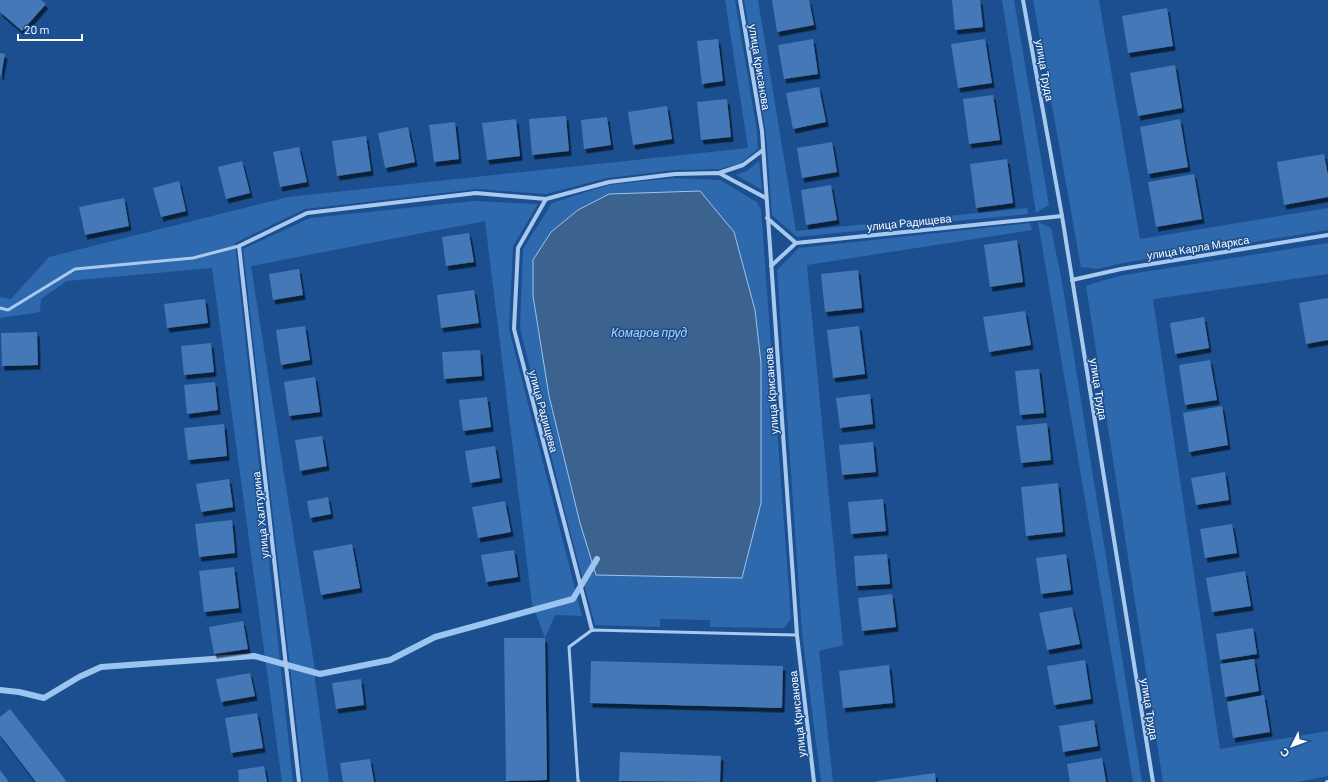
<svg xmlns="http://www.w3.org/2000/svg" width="1328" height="782" font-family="Barlow,sans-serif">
	<defs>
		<filter id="shadow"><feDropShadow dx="2.5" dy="4.5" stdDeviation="0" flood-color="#0009"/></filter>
	</defs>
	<rect width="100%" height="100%" fill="#1b4f8f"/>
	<g fill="#2e69ad" fill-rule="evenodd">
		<polygon points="725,0 735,0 757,131 758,149 741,163 720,169 675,170 607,178 546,194 477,189 305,209 235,243 293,782 282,782 212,268 67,281 41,299 40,312 0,318 0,297 11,299 49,257 288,197 748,148"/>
		<polygon points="744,0 758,0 796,231 1027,208 1028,214 797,237 772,215 766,133"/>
		<polygon points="1002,0 1014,0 1049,205 1036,213"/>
		<polygon points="1033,0 1099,0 1140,239 1328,208 1328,230 1123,263 1097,269 1081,267"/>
		<polygon points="759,161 762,190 736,175 747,171"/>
		<path d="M 673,178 L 720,180 L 757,202 L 761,209 L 791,619 L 784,628 L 710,627 L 710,620 L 660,619 L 660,627 L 595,625 L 568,524 L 520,328 L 523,249 L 552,203 L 608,185 ZM 734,232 L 755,310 L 761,363 L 761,503 L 580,523 L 549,396 L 533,296 L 533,260 Z"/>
		<polygon points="474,201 538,204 513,246 509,329 582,616 555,615 545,638 532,604 485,221 251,266 315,670 315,680 329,782 303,782 243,249 310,218"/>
		<polygon points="1038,222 1051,228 1062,282 1142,782 1133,782"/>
		<polygon points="1030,223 1032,230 807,265 843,645 819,651 833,782 821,782 802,633 777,270 799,248"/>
		<polygon points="1328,243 1328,274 1153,299 1220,749 1328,731 1328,776 1298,782 1163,782 1086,286 1101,281 1124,275"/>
	</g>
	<polygon fill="#3c6290" stroke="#9cc4f0" points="700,191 734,232 755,310 761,363 761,503 742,578 596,575 580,523 549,396 533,296 533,260 551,232 578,210 609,194"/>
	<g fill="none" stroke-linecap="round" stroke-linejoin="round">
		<polyline stroke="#9cc4f0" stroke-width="6" points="0,690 19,692 44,698 79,677 101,667 254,656 320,674 390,660 435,637 573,599 597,559"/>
	</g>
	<g fill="#4478b7" filter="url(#shadow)">
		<polygon points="0,0 41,0 46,4 22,31 0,12"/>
		<polygon points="772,0 809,0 814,25 777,32"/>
		<polygon points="952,0 980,0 983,27 955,30"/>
		<polygon points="1167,8 1173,46 1128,53 1122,16"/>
		<polygon points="718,39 723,81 702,84 697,41"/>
		<polygon points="813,39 818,74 784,79 778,45"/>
		<polygon points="985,39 992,83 958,88 951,44"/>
		<polygon points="0,53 5,54 1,76 0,76"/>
		<polygon points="1175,65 1182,108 1138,116 1130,73"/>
		<polygon points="819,87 826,122 793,129 786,93"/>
		<polygon points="993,95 1000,140 969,144 963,99"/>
		<polygon points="727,99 731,137 701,140 697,102"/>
		<polygon points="667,106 672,139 633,145 628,112"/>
		<polygon points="566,116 569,151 532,155 529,119"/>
		<polygon points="607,117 611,145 584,149 581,120"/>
		<polygon points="516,119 520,156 487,160 482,123"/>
		<polygon points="1180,119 1188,167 1148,174 1140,127"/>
		<polygon points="455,122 459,159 434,162 429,125"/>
		<polygon points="408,127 415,162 385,168 378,133"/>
		<polygon points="366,136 371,171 337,176 332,141"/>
		<polygon points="832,142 837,172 802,178 797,148"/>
		<polygon points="299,147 307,182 280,187 273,152"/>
		<polygon points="1324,154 1328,175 1328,197 1284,205 1277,162"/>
		<polygon points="1007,159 1013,203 976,208 970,164"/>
		<polygon points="242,161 250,193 226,199 218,167"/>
		<polygon points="1194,174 1202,219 1156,227 1148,182"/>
		<polygon points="179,181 186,211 161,217 153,188"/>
		<polygon points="831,185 837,220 806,225 801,190"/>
		<polygon points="124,198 129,226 85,235 79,207"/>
		<polygon points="469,233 474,262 446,266 442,237"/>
		<polygon points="1017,240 1023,282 990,287 984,245"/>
		<polygon points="299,269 303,295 273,300 269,274"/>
		<polygon points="858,270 862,308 825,312 821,274"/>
		<polygon points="474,290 479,323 441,328 437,295"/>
		<polygon points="1328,298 1328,340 1306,344 1299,303"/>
		<polygon points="205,299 208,323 167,328 164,304"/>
		<polygon points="1025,311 1031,345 989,352 983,317"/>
		<polygon points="1204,317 1209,348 1175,354 1170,323"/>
		<polygon points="305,326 310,360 281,365 276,330"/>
		<polygon points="859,326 865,374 833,378 827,330"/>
		<polygon points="37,332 38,365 2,366 1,333"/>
		<polygon points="211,343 214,372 184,375 181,346"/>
		<polygon points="480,350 482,376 444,379 442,352"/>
		<polygon points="1210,360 1217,400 1185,405 1179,365"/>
		<polygon points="1039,369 1044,413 1020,415 1015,371"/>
		<polygon points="315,377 320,412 289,416 284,382"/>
		<polygon points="215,382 218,410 187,414 184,385"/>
		<polygon points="870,394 873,424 840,428 836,398"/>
		<polygon points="487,397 491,427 463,431 459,400"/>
		<polygon points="1222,406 1228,445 1189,452 1183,413"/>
		<polygon points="1047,423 1051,460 1021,463 1016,426"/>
		<polygon points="224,424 227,456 188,460 184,428"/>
		<polygon points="322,436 327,466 300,471 295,440"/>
		<polygon points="873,442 876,472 842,475 839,445"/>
		<polygon points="495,446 500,478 470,483 465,451"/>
		<polygon points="1225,472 1229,500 1196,505 1191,478"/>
		<polygon points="229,479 233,507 201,512 196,484"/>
		<polygon points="1058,483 1063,532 1026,536 1021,487"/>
		<polygon points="328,497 331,514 310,518 307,501"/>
		<polygon points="883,499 886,531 851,534 848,502"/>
		<polygon points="505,501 511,532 478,538 472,507"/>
		<polygon points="232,520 235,553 199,557 195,524"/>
		<polygon points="1232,524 1237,553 1205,558 1200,529"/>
		<polygon points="352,544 360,588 321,595 313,551"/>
		<polygon points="514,550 518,577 486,582 481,555"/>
		<polygon points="887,554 890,584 856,586 854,556"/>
		<polygon points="1066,554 1071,590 1041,594 1036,558"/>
		<polygon points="234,567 239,608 204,612 199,571"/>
		<polygon points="1245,571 1251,606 1212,612 1206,578"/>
		<polygon points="892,594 896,627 862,631 858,598"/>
		<polygon points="1072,607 1080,644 1047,650 1039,613"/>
		<polygon points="243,621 248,649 214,654 209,627"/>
		<polygon points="1253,628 1257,654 1220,660 1216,634"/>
		<polygon points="504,638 545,638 547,780 506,781"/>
		<polygon points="1254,659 1259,691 1225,697 1220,664"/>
		<polygon points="1085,660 1091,699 1054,705 1047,666"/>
		<polygon points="591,661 783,666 782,708 590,703"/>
		<polygon points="889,665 893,703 843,708 839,671"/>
		<polygon points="250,673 255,696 221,702 216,679"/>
		<polygon points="361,679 364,705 336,709 332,683"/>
		<polygon points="1264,695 1270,732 1233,738 1227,702"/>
		<polygon points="10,709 67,782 36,782 0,735 0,717"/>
		<polygon points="257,713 263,748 231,753 225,718"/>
		<polygon points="1094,720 1098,746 1063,752 1059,726"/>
		<polygon points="620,752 721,756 720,782 619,781"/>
		<polygon points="1102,758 1106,782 1070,782 1067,764"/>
		<polygon points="370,759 374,782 343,782 340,763"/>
		<polygon points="264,766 267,782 239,782 238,770"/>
		<polygon points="0,770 9,782 0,782"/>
		<polygon points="935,773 936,782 877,782 877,781"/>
	</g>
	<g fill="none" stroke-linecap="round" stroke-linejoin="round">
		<g stroke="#a9c9ee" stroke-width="3">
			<polyline points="0,308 8,310 75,269 193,258 239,246"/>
			<polyline points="579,782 578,781 569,647 592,630 797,635"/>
		</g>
		<g stroke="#a9c9ee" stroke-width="4">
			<polyline points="740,0 762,131 797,635 814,782"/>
			<polyline points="1023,0 1062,216 1153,782"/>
			<polyline points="719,173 743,165 763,150"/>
			<polyline points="546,199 518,248 514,329 592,630"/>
			<polyline points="767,218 796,243 1062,216"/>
			<polyline points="771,266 796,243"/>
			<polyline points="1072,280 1121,269 1328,235"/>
			<polyline points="299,782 239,246 307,213 476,193 546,199 609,182 675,174 719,173 766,198"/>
			<polyline points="1327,782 1328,782"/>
		</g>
	</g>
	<g text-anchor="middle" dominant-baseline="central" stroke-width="3" stroke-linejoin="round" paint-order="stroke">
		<g font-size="11" fill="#fff" stroke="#1b4f8f">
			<text transform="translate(760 67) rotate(81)">улица Крисанова</text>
			<text transform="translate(1045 70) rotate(80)">улица Труда</text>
			<text transform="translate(909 222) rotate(-6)">улица Радищева</text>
			<text transform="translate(1198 247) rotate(-9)">улица Карла Маркса</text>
			<text transform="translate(1099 389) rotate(81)">улица Труда</text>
			<text transform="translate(771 391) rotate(-94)">улица Крисанова</text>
			<text transform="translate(544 411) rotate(75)">улица Радищева</text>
			<text transform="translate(260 515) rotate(-96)">улица Халтурина</text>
			<text transform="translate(1150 709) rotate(81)">улица Труда</text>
			<text transform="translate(797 714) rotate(-96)">улица Крисанова</text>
		</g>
		<g font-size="12" font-style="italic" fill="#b5d3f5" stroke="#1b4f8f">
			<text x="649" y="332">Комаров пруд</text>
		</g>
	</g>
	<g transform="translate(1292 746) rotate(228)" stroke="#1b4f8f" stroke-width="3" paint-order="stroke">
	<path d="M0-3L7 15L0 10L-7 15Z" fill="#ffffff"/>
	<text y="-6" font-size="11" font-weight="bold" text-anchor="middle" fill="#ffffff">С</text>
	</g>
	<path d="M18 34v6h64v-6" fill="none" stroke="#ffffff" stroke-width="2"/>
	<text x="24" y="34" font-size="12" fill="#ffffff" stroke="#1b4f8f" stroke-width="3" paint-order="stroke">20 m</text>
</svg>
